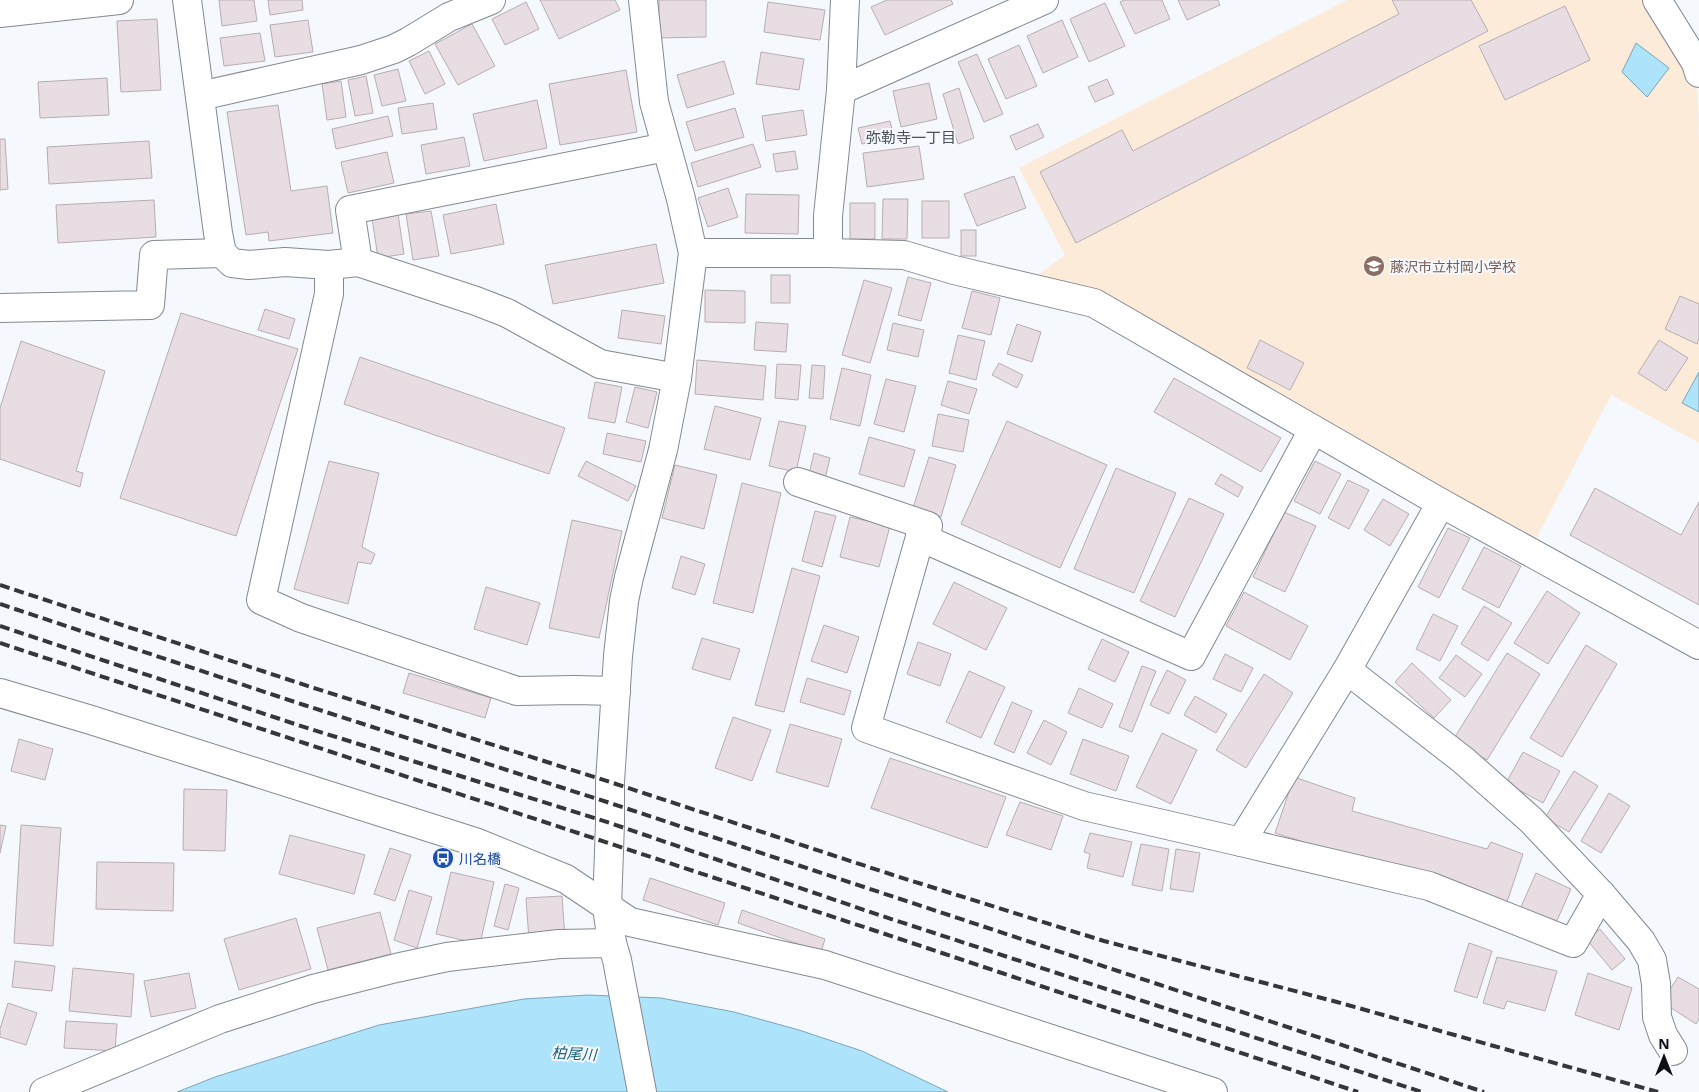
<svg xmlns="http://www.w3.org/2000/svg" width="1699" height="1092" font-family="'Noto Sans','Noto Sans JP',sans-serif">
	<rect width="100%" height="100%" fill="#f5f9fe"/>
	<polygon fill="#fdebda" points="1347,0 1645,0 1695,83 1698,94 1699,147 1699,443 1611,395 1536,539 1098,296 1034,278 1065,255 1019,168"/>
	<g fill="#ade4fc" stroke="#7da4b6">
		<polygon points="1636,43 1669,68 1647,97 1622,72"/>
		<polygon points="1699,372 1699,412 1682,403"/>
		<polygon points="588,995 661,998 734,1012 799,1030 862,1051 948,1092 177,1092 215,1077 379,1025 524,999"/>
	</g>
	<g fill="#e7dde3" stroke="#b7adb3">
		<polygon points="219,0 254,0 257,21 222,26"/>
		<polygon points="268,0 302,0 303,10 270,15"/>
		<polygon points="540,0 615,0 620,10 559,39"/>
		<polygon points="659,0 706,0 706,37 659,38"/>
		<polygon points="887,0 951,0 953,4 885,35 871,7"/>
		<polygon points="1124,0 1162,0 1170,19 1135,34 1120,2"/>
		<polygon points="1178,0 1218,0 1220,5 1187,20"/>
		<polygon points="1392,0 1471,0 1488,31 1076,243 1040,172 1122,130 1133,151 1399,14"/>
		<polygon points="526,2 539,29 505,45 492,19"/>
		<polygon points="768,2 825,10 820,40 764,32"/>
		<polygon points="1105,3 1125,46 1089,62 1070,19"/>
		<polygon points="1565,6 1590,60 1505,100 1479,46"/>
		<polygon points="157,19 161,90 121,92 117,21"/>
		<polygon points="308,20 313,52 275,57 270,25"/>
		<polygon points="1062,20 1078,57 1043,73 1027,36"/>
		<polygon points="472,24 495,66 458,85 435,44"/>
		<polygon points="260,33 265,61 224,66 220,38"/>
		<polygon points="1019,45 1037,86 1006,99 988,59"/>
		<polygon points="429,51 445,84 425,94 409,61"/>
		<polygon points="761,52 804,59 799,90 756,84"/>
		<polygon points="977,54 1003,114 984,122 958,62"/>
		<polygon points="724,61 734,94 687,108 677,75"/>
		<polygon points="398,69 406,101 382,106 374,75"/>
		<polygon points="626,70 637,132 560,145 549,84"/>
		<polygon points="366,76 373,113 355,116 348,80"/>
		<polygon points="107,78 109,115 40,118 38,82"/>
		<polygon points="1107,79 1114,94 1095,102 1088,87"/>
		<polygon points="341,81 346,117 327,120 322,84"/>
		<polygon points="929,83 937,119 901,127 893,91"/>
		<polygon points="959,88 974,138 958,144 943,94"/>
		<polygon points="537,100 547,148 484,161 473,114"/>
		<polygon points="433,103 437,129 402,134 398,108"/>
		<polygon points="278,105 291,191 327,186 333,233 269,241 268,232 246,235 227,112"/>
		<polygon points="735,108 744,137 695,151 686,122"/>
		<polygon points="803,110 807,135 766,141 762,116"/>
		<polygon points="388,116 393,136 336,149 332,129"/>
		<polygon points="890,121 894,137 862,144 858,128"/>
		<polygon points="1038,124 1044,137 1016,150 1010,136"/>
		<polygon points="464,137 470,166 426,174 421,145"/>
		<polygon points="0,139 5,139 8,189 0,190"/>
		<polygon points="149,141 152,178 49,184 47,147"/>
		<polygon points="753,144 761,167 698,187 691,163"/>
		<polygon points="919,146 924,179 867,187 863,153"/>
		<polygon points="795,151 798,169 776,172 773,154"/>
		<polygon points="387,152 394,183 348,193 341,162"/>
		<polygon points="1014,176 1026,208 977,226 964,194"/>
		<polygon points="728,188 738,217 708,227 698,198"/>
		<polygon points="746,194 799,195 798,234 745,233"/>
		<polygon points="883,199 908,199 907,239 882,239"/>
		<polygon points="154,200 156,237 58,243 56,205"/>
		<rect x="922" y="201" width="27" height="37"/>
		<rect x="850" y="203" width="25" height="36"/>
		<polygon points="496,204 504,244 451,254 443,215"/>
		<polygon points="431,211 439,256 413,260 406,214"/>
		<polygon points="398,214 404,254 378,258 372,218"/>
		<rect x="961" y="230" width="15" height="26"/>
		<polygon points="656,244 664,283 553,304 545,265"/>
		<rect x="771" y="275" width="19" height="28"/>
		<polygon points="908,277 931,283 921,321 898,315"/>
		<polygon points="864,280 892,288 870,363 842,355"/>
		<polygon points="705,290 745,291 745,323 705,322"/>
		<polygon points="972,291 1000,298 991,335 962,328"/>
		<polygon points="1680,296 1699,304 1699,338 1697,344 1665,329"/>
		<polygon points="265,309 295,319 289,339 258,330"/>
		<polygon points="622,310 665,316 661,344 618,338"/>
		<polygon points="181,313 298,349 236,536 120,498"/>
		<polygon points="756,322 788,324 786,352 754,350"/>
		<polygon points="893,323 924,330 918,357 887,350"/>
		<polygon points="1017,324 1041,332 1032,362 1007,354"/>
		<polygon points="958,335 985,341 976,380 949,373"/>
		<polygon points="1260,340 1304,363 1290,390 1247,368"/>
		<polygon points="1659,340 1688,358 1666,391 1638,373"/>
		<polygon points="21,341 105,371 76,471 83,473 80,487 0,459 0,408"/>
		<polygon points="360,357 565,428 549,474 344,404"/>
		<polygon points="697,360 766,366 763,400 695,394"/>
		<polygon points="999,363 1023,375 1017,388 992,375"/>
		<polygon points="777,364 801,365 798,400 775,398"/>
		<polygon points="812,365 825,366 823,399 809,398"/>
		<polygon points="842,368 871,375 860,426 830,419"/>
		<polygon points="1174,378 1281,438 1261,472 1154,412"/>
		<polygon points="886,379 916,386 904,432 874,424"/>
		<polygon points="948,381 977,389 969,414 941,405"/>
		<polygon points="595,382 622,387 615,423 588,418"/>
		<polygon points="635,387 657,392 648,428 626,422"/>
		<polygon points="715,406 761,418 750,460 704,449"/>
		<polygon points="938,414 969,420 963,452 932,446"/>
		<polygon points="779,421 806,426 796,472 769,466"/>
		<polygon points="1007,421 1107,465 1060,568 961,524"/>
		<polygon points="607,433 646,441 641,462 603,454"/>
		<polygon points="869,437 915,450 904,487 859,474"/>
		<polygon points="814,453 830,458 824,483 808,478"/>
		<polygon points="929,457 956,465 941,517 913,508"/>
		<polygon points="329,461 379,473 362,547 375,554 371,564 358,562 348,604 294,589"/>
		<polygon points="586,461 636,486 628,501 578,476"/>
		<polygon points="1315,461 1341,474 1320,514 1294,501"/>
		<polygon points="675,465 717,475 704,529 662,518"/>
		<polygon points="1116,468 1176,493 1134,593 1074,569"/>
		<polygon points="1221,474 1243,487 1238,497 1215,484"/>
		<polygon points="1348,480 1369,490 1349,529 1328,518"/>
		<polygon points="742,483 781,493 753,613 713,603"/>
		<polygon points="1595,488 1681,535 1699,502 1699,605 1570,535"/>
		<polygon points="1189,498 1224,514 1175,617 1140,601"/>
		<polygon points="1383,499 1409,514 1390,546 1364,530"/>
		<polygon points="815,511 836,516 822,567 802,561"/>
		<polygon points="1284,512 1316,526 1285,592 1253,577"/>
		<polygon points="850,517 890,526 879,567 840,557"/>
		<polygon points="572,520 622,531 599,638 549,628"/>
		<polygon points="1448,528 1470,538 1439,598 1418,587"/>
		<polygon points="1484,547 1521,566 1499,608 1462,589"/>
		<polygon points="681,556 705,564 695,595 672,588"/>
		<polygon points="792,568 820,576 784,712 755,705"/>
		<polygon points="954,582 1007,608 986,650 933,624"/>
		<polygon points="486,587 540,603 527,645 474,629"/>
		<polygon points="1547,591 1580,613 1548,664 1514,643"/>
		<polygon points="1244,592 1308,626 1290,660 1226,626"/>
		<polygon points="1484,606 1512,623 1488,661 1461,644"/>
		<polygon points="1433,614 1458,626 1440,661 1416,649"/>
		<polygon points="824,625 859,637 847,673 811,661"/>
		<polygon points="702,638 740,649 730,680 692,669"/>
		<polygon points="1102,639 1129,652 1115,682 1088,669"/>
		<polygon points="918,642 951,654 940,686 907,674"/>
		<polygon points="1586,645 1617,664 1562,757 1530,738"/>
		<polygon points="1507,653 1540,674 1487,760 1453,740"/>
		<polygon points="1225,654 1253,668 1241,692 1213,679"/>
		<polygon points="1456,655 1482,674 1465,697 1439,678"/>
		<polygon points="1412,663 1451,700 1434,718 1395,682"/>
		<polygon points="1142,666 1156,671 1132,732 1119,727"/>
		<polygon points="1167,670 1186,680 1169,714 1150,705"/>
		<polygon points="969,671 1005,687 981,738 946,722"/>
		<polygon points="409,673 491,698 485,718 403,693"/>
		<polygon points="1264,674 1293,693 1246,768 1216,750"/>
		<polygon points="807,678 851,691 844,715 800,702"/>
		<polygon points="1079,688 1113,704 1102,728 1068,713"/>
		<polygon points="1195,696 1227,714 1216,733 1184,715"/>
		<polygon points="1012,702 1032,711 1014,753 994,744"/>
		<polygon points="733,717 771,730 752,781 715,768"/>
		<polygon points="1044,720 1067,732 1051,765 1027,753"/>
		<polygon points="790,724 842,739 828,787 776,772"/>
		<polygon points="1162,733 1197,750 1171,804 1136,787"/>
		<polygon points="19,739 53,749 45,780 11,771"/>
		<polygon points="1083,739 1129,756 1116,791 1070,774"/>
		<polygon points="1523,752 1560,771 1543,803 1506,783"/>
		<polygon points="890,758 1006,797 987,848 871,808"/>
		<polygon points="1574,771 1598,786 1569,832 1545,818"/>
		<polygon points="1294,777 1355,798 1352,811 1487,849 1491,842 1523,854 1506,905 1275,833"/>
		<polygon points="184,789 227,790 225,851 183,850"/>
		<polygon points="1609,793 1630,806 1601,853 1581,841"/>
		<polygon points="1020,802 1063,816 1051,850 1006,835"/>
		<polygon points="0,825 6,826 0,853"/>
		<polygon points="21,825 61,828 53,946 14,943"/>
		<polygon points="1090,833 1132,842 1123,877 1087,868 1090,854 1084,852"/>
		<polygon points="290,835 365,855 354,894 279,874"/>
		<polygon points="1141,844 1169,849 1162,891 1132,885"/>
		<polygon points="390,848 411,855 395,901 374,894"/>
		<polygon points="1176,849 1200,853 1193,892 1170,889"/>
		<polygon points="97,862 174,863 173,911 96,909"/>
		<polygon points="451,872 494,882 480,944 436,934"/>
		<polygon points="1536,873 1571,889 1555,925 1520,909"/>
		<polygon points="650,878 725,903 718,925 643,900"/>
		<polygon points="505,884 519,888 508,930 494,926"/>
		<polygon points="409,890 432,897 417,948 394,940"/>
		<polygon points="562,896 565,938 529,940 526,898"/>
		<polygon points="742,910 825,939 821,952 738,923"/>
		<polygon points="380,912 391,954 328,970 317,928"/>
		<polygon points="296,918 311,969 239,990 224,939"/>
		<polygon points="1600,929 1625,959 1612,970 1587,940"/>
		<polygon points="1469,943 1492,951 1477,998 1454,991"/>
		<polygon points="1497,957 1557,971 1545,1011 1507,1001 1504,1009 1483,1003"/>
		<polygon points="15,961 55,966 52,991 12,987"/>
		<polygon points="73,968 134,974 131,1017 69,1011"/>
		<polygon points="189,973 196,1008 151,1017 144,981"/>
		<polygon points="1588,973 1632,988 1619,1030 1575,1015"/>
		<polygon points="1678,977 1699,989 1699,1019 1696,1024 1662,1002"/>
		<polygon points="8,1003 37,1013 26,1045 0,1037 0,1029"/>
		<polygon points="66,1021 117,1024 115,1051 64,1048"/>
	</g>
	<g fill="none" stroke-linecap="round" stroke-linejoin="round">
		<g stroke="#838991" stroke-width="30">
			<g id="street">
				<polyline points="187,0 218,233 222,253 232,263 249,265 285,262 329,265 358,262 476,301 507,313 600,364 677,378"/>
				<polyline points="1657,0 1696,63 1699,73"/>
				<polyline points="0,13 119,0"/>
				<polyline points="841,90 1044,0"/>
				<polyline points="200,96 361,60 394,49 408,42 449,17 491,0"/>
				<polyline points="693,253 828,253 904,255 954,270 1094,303 1441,503 1699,645"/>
				<polyline points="828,253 828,216 841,90 845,0"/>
				<polyline points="358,262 350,210 666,147"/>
				<polyline points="329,265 329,294 261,600 301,618 517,691 574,690 616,691"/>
				<polyline points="0,308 150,305 154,255 222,253"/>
				<polyline points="798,482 928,526 920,537 866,728 1084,806 1241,842 1347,670 1441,503"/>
				<polyline points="920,537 1191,656 1313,430"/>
				<polyline points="1347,670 1463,760 1531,820 1601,894 1641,941 1652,960 1656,984 1657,1017 1663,1035 1673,1051"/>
				<polyline points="1241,842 1429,886 1573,943 1601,894"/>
				<polyline points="44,1092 220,1019 313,989 396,968 447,957 559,944 612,943"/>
				<polyline points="642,1092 617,960 612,943 607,907 610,823 610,782 618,656 624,601 629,577 663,450 677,378 693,253 681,199 654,102 643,0"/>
			</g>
		</g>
		<g stroke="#838991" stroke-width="30">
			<polyline id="secondary" points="0,693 91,720 475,842 566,879 630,922 825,965 1213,1092"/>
		</g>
		<use href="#street" stroke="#fff" stroke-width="28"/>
		<use href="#secondary" stroke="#fff" stroke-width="28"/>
		<g stroke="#34363a" stroke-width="4" stroke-dasharray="10 5" stroke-linecap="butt">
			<polyline points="0,585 311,687 610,782 893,875 1104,941 1337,1002 1658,1092"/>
			<polyline points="0,604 304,705 610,803 1484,1092"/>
			<polyline points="0,626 298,725 610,823 879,915 1422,1092"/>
			<polyline points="0,643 876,931 1358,1092"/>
		</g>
	</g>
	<defs>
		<g id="school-disc" transform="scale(1.125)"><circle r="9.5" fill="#8d6e63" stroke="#f5f9fe"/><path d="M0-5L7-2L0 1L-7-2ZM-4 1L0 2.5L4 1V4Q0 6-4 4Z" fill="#fff"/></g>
		<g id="bus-disc" transform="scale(1.125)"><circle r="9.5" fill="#1a4fb4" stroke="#f5f9fe"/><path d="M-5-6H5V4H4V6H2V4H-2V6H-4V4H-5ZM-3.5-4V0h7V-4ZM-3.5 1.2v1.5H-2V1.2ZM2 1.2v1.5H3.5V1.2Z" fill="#fff"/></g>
	</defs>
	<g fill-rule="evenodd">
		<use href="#school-disc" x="1374" y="266"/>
		<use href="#bus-disc" x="443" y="858"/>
	</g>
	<g text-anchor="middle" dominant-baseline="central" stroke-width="4" stroke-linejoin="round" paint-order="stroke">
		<g font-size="14" fill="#785e54" stroke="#f5f9fe" text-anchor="start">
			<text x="1390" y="266">藤沢市立村岡小学校</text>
		</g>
		<g font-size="14" fill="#164399" stroke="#f5f9fe" text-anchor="start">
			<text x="459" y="858">川名橋</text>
		</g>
		<g font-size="15" fill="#4a4f56" stroke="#f5f9fe">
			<text x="911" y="137">弥勒寺一丁目</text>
		</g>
		<g font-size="15" font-style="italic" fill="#1c6078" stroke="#f5f9fe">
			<text transform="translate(574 1053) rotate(3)">柏尾川</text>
		</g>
	</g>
	<g transform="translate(1664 1057)" stroke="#f5f9fe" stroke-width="4" paint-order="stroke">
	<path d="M0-4L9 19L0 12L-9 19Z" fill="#0d0f12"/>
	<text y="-8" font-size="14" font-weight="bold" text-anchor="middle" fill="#0d0f12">N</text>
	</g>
</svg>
